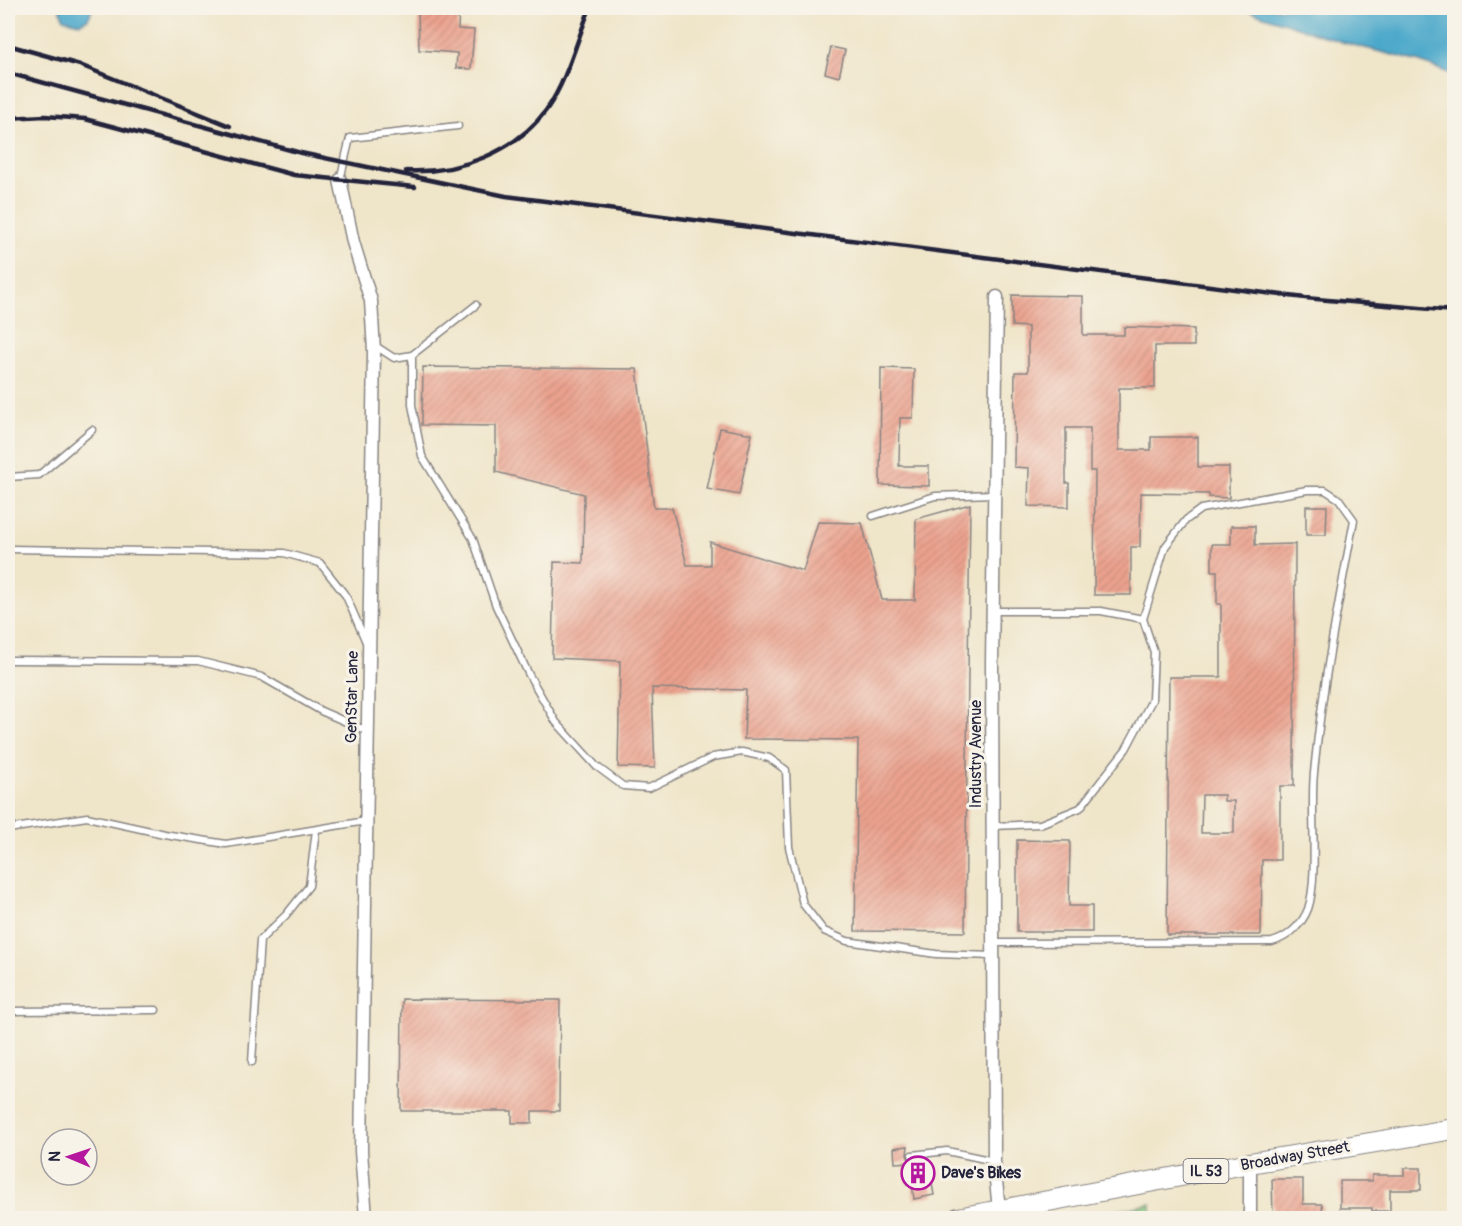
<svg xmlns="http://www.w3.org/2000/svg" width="1462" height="1226" font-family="Pangolin,sans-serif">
	<defs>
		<pattern id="park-crowns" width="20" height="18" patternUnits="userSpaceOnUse" patternTransform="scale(1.5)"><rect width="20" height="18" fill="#8bcb83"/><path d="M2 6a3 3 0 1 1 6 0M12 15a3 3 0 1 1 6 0" fill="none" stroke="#78ae72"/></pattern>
		<pattern id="building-hatch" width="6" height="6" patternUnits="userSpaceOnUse" patternTransform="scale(1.5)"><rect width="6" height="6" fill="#eba28e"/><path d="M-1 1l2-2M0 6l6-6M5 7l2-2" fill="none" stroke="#c98b7b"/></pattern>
	</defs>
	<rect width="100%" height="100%" fill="#f7f3e8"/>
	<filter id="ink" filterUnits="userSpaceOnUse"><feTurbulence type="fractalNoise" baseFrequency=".0167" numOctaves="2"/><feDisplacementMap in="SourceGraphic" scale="12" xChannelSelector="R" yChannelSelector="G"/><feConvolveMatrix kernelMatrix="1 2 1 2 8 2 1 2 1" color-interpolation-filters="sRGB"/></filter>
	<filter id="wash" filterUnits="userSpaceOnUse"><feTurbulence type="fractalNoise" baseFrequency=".008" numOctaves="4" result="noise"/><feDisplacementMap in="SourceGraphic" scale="24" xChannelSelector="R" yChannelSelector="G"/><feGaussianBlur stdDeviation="1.35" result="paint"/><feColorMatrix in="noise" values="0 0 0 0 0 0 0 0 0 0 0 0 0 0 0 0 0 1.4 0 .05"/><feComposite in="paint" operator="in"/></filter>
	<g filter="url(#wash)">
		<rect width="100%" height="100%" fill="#efe5c9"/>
		<polygon fill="url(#park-crowns)" stroke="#56765f" stroke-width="1.5" points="1151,1204 1151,1218 1076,1218"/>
		<g fill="#4ba8ca" stroke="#366582" stroke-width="1.5">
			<polygon points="59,8 93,8 88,19 80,23 64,19"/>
			<polygon points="1240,8 1454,8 1454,75 1420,62 1342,42"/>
		</g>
		<g id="blocks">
			<g fill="url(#building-hatch)" fill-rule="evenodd">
				<polygon points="418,8 459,8 458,29 474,30 471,69 456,68 457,53 419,50"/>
				<polygon points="831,47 845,50 839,77 825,73"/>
				<polygon points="1012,295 1083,296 1083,335 1124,335 1124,327 1194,329 1194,346 1155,346 1155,388 1119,388 1119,450 1151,450 1151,437 1198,437 1198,467 1229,467 1229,498 1209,497 1209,494 1141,493 1140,547 1131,547 1131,595 1094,595 1095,471 1090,471 1090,428 1066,428 1066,483 1069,483 1069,507 1028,506 1029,468 1014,467 1015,372 1028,372 1028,327 1012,326"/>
				<polygon points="423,367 637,369 654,508 672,508 687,565 710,565 710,542 803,571 818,522 862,523 882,600 915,600 916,519 970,504 965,932 855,931 858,740 744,739 746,690 652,688 655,768 618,767 620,661 552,658 554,562 583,563 584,494 496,472 496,426 422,425"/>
				<polygon points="881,368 914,369 913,418 900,418 899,466 929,466 929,486 880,485"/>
				<polygon points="720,428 752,434 739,495 707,489"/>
				<polygon points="1306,506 1327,506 1326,535 1306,535"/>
				<path d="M 1231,526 L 1255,526 L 1255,545 L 1295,544 L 1294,786 L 1280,786 L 1280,860 L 1262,860 L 1261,935 L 1167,935 L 1169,677 L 1221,677 L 1221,604 L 1217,604 L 1217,571 L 1212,571 L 1212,544 L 1231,544 ZM 1202,795 L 1224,795 L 1224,801 L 1234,801 L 1234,833 L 1201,833 Z"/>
				<polygon points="1017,840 1070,841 1069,906 1092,906 1092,932 1017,932"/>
				<polygon points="402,999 560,1000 559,1111 532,1111 532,1123 512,1123 512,1111 401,1111"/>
				<polygon points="908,1146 907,1155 910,1162 895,1163 894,1148"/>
				<polygon points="928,1161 934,1195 914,1199 912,1183 907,1184 904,1165"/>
				<polygon points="1404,1168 1421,1168 1421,1190 1390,1190 1390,1211 1372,1211 1372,1208 1340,1208 1340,1181 1372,1181 1372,1175 1404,1175"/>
				<polygon points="1272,1179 1303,1179 1303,1204 1322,1204 1323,1218 1273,1216"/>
			</g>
		</g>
	</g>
	<g filter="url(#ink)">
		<use href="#blocks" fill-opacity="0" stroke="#888482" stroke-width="1.5"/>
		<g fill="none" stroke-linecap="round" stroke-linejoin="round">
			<g stroke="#888482" stroke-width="9">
				<g id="lane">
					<polyline points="340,180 350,138 458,126"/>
					<polyline points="374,345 394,358 412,355 476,305"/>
					<polyline points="412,355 412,405 422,456 473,539 496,606 529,675 556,722 596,766 623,786 649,788 713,757 742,752 769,758 786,770 789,847 803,904 824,931 847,941 936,954 993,956"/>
					<polyline points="8,477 39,475 92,430"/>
					<polyline points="873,516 935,496 994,494"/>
					<polyline points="8,549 284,553 320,563 346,596 366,642"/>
					<polyline points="993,611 1101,611 1143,619 1154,652 1152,700 1126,749 1080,808 1040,824 993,826"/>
					<polyline points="8,660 198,661 262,677 321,711 367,731"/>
					<polyline points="8,829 87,817 164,834 226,844 366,821"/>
					<path d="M 993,943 L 1272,942 C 1287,938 1302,925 1308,909 C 1319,877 1310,811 1314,773 C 1322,688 1338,604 1354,520 L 1339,499 L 1325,490 L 1307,490 L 1201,509 L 1186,520 L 1165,547 L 1143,619"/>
					<polyline points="8,1011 156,1010"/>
					<polyline points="252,1062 260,940 286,915 309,886 316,830"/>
					<polyline points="912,1155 947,1151 994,1161"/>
				</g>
			</g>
			<g stroke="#888482" stroke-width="15">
				<g id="street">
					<polyline points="340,180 353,242 371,301 374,351 361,1151 366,1218"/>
					<polyline points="997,297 992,663 994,1161 999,1210"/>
					<polyline points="1250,1163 1250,1218"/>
				</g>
			</g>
			<g stroke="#888482" stroke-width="22">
				<polyline id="primary" points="958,1218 1250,1163 1454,1129"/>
			</g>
			<use href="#lane" stroke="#fff" stroke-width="6"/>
			<use href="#street" stroke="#fff" stroke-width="12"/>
			<use href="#primary" stroke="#fff" stroke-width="20"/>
			<g stroke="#22223b" stroke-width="4.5">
				<polyline points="8,45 80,65 230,126"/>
				<polyline points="8,73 301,153 506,196 1305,298 1454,311"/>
				<polyline points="8,118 45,116 85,119 294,175 415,187"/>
				<path d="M 406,171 C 458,174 516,152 547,109 C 567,80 577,40 590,8"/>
			</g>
		</g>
	</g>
	<defs>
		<g id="building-ring" transform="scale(1.725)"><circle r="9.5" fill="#f7f3e8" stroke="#b5179e" stroke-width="1.5"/><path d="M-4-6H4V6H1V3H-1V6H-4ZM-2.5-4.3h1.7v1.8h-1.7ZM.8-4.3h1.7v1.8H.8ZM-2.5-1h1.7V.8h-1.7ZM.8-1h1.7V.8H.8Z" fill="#b5179e"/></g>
	</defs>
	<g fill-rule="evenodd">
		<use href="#building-ring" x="918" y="1173"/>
	</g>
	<g text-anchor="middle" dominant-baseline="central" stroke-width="6" stroke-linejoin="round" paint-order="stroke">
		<rect fill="#f7f3e8" stroke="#62616f" stroke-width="1.5" x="1183.5" y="1159" width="45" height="24" rx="4.5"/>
		<g font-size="15" font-weight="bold" fill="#22223b">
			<text x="1206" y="1171">IL 53</text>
		</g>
		<g font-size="16" fill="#22223b" stroke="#f7f3e8">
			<text transform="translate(352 697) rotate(-89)">GenStar Lane</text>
			<text transform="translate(976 754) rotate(-90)">Industry Avenue</text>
			<text transform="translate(1295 1156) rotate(-10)">Broadway Street</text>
		</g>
		<g font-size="16" font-weight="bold" fill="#22223b" stroke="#f7f3e8" text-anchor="start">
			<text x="941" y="1173">Dave's Bikes</text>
		</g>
	</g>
	<rect width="1462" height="1226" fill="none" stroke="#f7f3e8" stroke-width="30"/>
	<g transform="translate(69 1157) rotate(272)"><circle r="28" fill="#f7f3e8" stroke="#a29fa3" stroke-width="1.5"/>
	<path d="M0-4.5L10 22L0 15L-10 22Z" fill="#b5179e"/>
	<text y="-9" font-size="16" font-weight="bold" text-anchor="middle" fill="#22223b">N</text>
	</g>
</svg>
